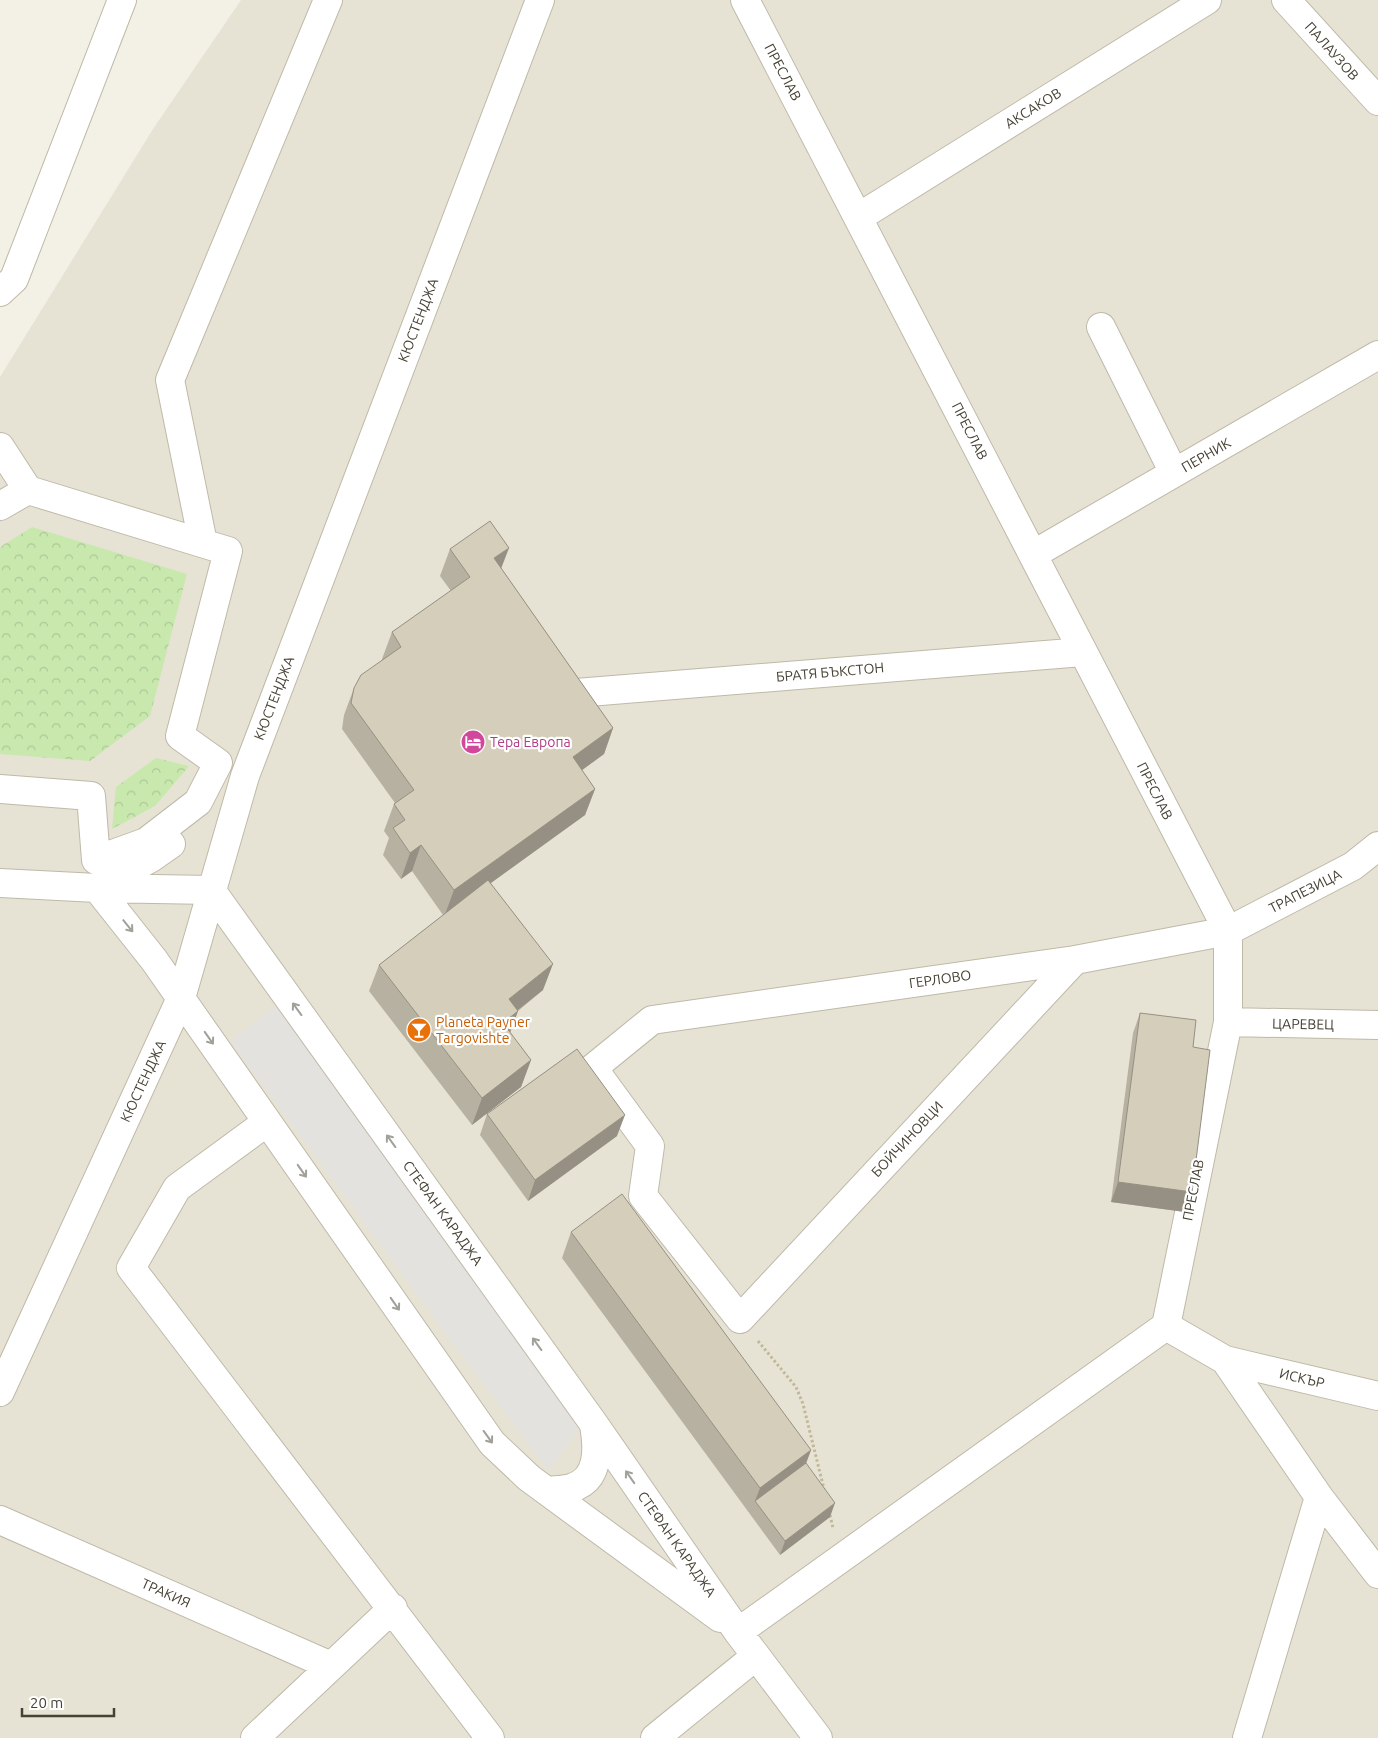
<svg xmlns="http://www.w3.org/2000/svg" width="1378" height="1738" viewBox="0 0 1378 1738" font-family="Ubuntu,sans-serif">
	<defs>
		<pattern id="park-crowns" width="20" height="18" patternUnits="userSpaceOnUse" patternTransform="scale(1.25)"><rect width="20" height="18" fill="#c8e8ae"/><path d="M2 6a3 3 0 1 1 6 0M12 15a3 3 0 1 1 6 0" fill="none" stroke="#adc896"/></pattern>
	</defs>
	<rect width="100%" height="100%" fill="#f3f1e6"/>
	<!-- residential -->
	<path fill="#e7e3d4" d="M241,0H1378V1738H0V377L153,129Z"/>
	<!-- park -->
	<path fill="url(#park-crowns)" d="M32,527L187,574L150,716L90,761L0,754V547Z
		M156,758L189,766L155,806L112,829L116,787Z"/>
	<!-- parking -->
	<path fill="#e4e2de" d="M277,1006L582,1425L548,1471L230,1041Z"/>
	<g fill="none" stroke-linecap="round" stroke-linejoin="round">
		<defs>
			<path id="minor" d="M745,0L1228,931V1022L1166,1326L1225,1360L1319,1497L1378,1574
				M1286,0L1378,101
				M859,217L1207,0
				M0,292L14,279L122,0
				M1101,327L1174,473
				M0,447L28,490
				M0,506L28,490L228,551L180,736L218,763L198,802L146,842L96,860L91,796L0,789
				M203,543L170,380L328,0
				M1034,554L1378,355
				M576,693L1083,652
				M0,883L97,888L211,890
				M99,887L151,858L171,844
				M97,888L154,960L492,1443L529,1478L720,1618
				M211,890L594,1424L738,1632L818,1738
				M1075,960L740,1319L643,1196L650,1146L593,1068L652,1020L1075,960L1228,931L1353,866L1378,846
				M1228,1022L1378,1025
				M267,1122L177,1188L131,1268L490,1738
				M1225,1360L1378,1396
				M0,1392L181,998L245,776L540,0
				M547,1491C555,1490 563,1490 571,1488C600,1480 598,1448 594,1425
				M0,1520L331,1666
				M738,1632L1166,1326
				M255,1738L393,1608
				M655,1738L756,1656
				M1247,1738L1319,1497"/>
		</defs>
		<!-- minor casing -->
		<use href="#minor" stroke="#bfb9a8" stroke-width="30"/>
		<!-- path -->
		<path stroke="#c1b799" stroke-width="3" stroke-dasharray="2.5 2.5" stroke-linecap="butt" d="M758,1341L796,1387L803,1404L824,1489
			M830,1515L833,1528"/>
		<!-- minor -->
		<use href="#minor" stroke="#fff" stroke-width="28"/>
	</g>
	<!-- wall -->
	<path fill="#b7b1a1" d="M450,549L501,568L613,728L604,754L582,770L595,789L585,815L490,883L543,990L518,1011L510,1033L531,1060L521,1087L472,1125L369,991L379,965L443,915L412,871L401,879L383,855L389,838L384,831L394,804L395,803L342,729L344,715L354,688L382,660V659L392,632L451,591L440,576Z
		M1140,1013L1185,1212L1111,1202L1133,1033Z
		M487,1114L617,1136L528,1201L480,1135Z
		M571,1232L811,1450L806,1463L830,1517L780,1555L562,1258Z"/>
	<!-- shaded-wall -->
	<path fill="#959083" d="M509,548L499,574L494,558Z
		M613,728L604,754L563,784L573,757Z
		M595,789L585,815L444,917L454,890Z
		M421,845L412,871L401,879L410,853Z
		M553,964L543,990L499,1025L509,999Z
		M518,1011L508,1038L503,1023Z
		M531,1060L521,1087L472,1125L482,1098Z
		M625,1115L617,1136L528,1201L535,1180Z
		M1118,1182L1192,1192L1185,1212L1111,1202Z
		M811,1450L801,1477L755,1501L760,1488Z
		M835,1503L830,1517L780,1555L785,1541Z"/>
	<!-- building -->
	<path fill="#d5cebb" stroke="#959083" d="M490,521L509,548L494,558L613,728L573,757L595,789L454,890L421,845L410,853L393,828L405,820L394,804L414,790L351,703L354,688L361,675L401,647L392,632L470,577L450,549Z
		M488,880L553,964L509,999L518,1011L503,1023L531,1060L482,1098L379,965Z
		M1140,1013L1196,1020L1193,1047L1210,1050L1192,1192L1118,1182Z
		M577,1049L625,1115L535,1180L487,1114Z
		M622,1194L811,1450L760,1488L571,1232Z
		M806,1463L835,1503L785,1541L755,1501Z"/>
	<!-- one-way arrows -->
	<defs><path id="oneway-shaft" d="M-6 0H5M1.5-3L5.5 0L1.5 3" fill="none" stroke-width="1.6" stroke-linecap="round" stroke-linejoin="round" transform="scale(1.25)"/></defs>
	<g stroke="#a2a09a">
		<use href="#oneway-shaft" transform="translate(128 926) rotate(51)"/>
		<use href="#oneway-shaft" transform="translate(297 1009) rotate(-126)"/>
		<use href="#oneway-shaft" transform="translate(209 1038) rotate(55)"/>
		<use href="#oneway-shaft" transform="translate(391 1141) rotate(-126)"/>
		<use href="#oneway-shaft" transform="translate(302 1171) rotate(55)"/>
		<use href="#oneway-shaft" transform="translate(395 1304) rotate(55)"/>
		<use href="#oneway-shaft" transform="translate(537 1344) rotate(-126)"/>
		<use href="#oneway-shaft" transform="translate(488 1437) rotate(54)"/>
		<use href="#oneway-shaft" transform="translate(630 1477) rotate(-125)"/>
	</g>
	<!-- icons -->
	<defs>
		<symbol id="hotel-disc" viewBox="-11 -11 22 22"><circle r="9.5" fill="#d1479c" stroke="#fff"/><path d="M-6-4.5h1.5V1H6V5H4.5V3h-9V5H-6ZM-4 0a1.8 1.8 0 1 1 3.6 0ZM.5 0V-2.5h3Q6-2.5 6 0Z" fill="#fff"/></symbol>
		<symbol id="bar-disc" viewBox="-11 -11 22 22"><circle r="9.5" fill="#e8710a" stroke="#fff"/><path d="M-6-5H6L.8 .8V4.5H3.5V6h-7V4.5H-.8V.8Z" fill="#fff"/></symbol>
	</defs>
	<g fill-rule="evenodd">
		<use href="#hotel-disc" x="459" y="728" width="28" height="28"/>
		<use href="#bar-disc" x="405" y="1016" width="28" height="28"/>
	</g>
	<g text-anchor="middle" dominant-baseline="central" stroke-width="4.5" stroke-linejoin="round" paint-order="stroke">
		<!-- street labels -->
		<g font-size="14" fill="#464135" stroke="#fff">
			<text transform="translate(1332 51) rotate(48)">ПАЛАУЗОВ</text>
			<text transform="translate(783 72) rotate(62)">ПРЕСЛАВ</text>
			<text transform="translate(1033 108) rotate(-32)">АКСАКОВ</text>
			<text transform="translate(418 320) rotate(-69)">КЮСТЕНДЖА</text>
			<text transform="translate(970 431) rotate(63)">ПРЕСЛАВ</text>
			<text transform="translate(1206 455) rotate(-30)">ПЕРНИК</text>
			<text transform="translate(830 672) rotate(-5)">БРАТЯ БЪКСТОН</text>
			<text transform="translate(274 698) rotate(-69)">КЮСТЕНДЖА</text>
			<text transform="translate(1155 791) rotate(63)">ПРЕСЛАВ</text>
			<text transform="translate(1305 891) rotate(-27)">ТРАПЕЗИЦА</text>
			<text transform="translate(940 979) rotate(-8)">ГЕРЛОВО</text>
			<text transform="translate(1303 1024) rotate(1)">ЦАРЕВЕЦ</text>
			<text transform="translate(143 1081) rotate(-65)">КЮСТЕНДЖА</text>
			<text transform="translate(907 1139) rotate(-47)">БОЙЧИНОВЦИ</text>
			<text transform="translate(1193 1190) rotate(-79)">ПРЕСЛАВ</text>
			<text transform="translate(443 1213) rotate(54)">СТЕФАН КАРАДЖА</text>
			<text transform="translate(1302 1378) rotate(13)">ИСКЪР</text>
			<text transform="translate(677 1544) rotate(55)">СТЕФАН КАРАДЖА</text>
			<text transform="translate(166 1593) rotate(24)">ТРАКИЯ</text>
		</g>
		<!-- hotel labels -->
		<g font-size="14" fill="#b23c85" stroke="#fff" text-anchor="start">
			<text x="490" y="742">Тера Европа</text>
		</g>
		<!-- food labels -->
		<g font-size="14" fill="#c56008" stroke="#fff" text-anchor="start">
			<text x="436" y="1022">Planeta Payner<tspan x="436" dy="16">Targovishte</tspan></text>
		</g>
	</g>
	<!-- scale -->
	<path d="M22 1708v8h92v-8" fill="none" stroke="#464135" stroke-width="2.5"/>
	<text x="30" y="1708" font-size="15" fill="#464135" stroke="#ffffff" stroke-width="4" paint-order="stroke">20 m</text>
</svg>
